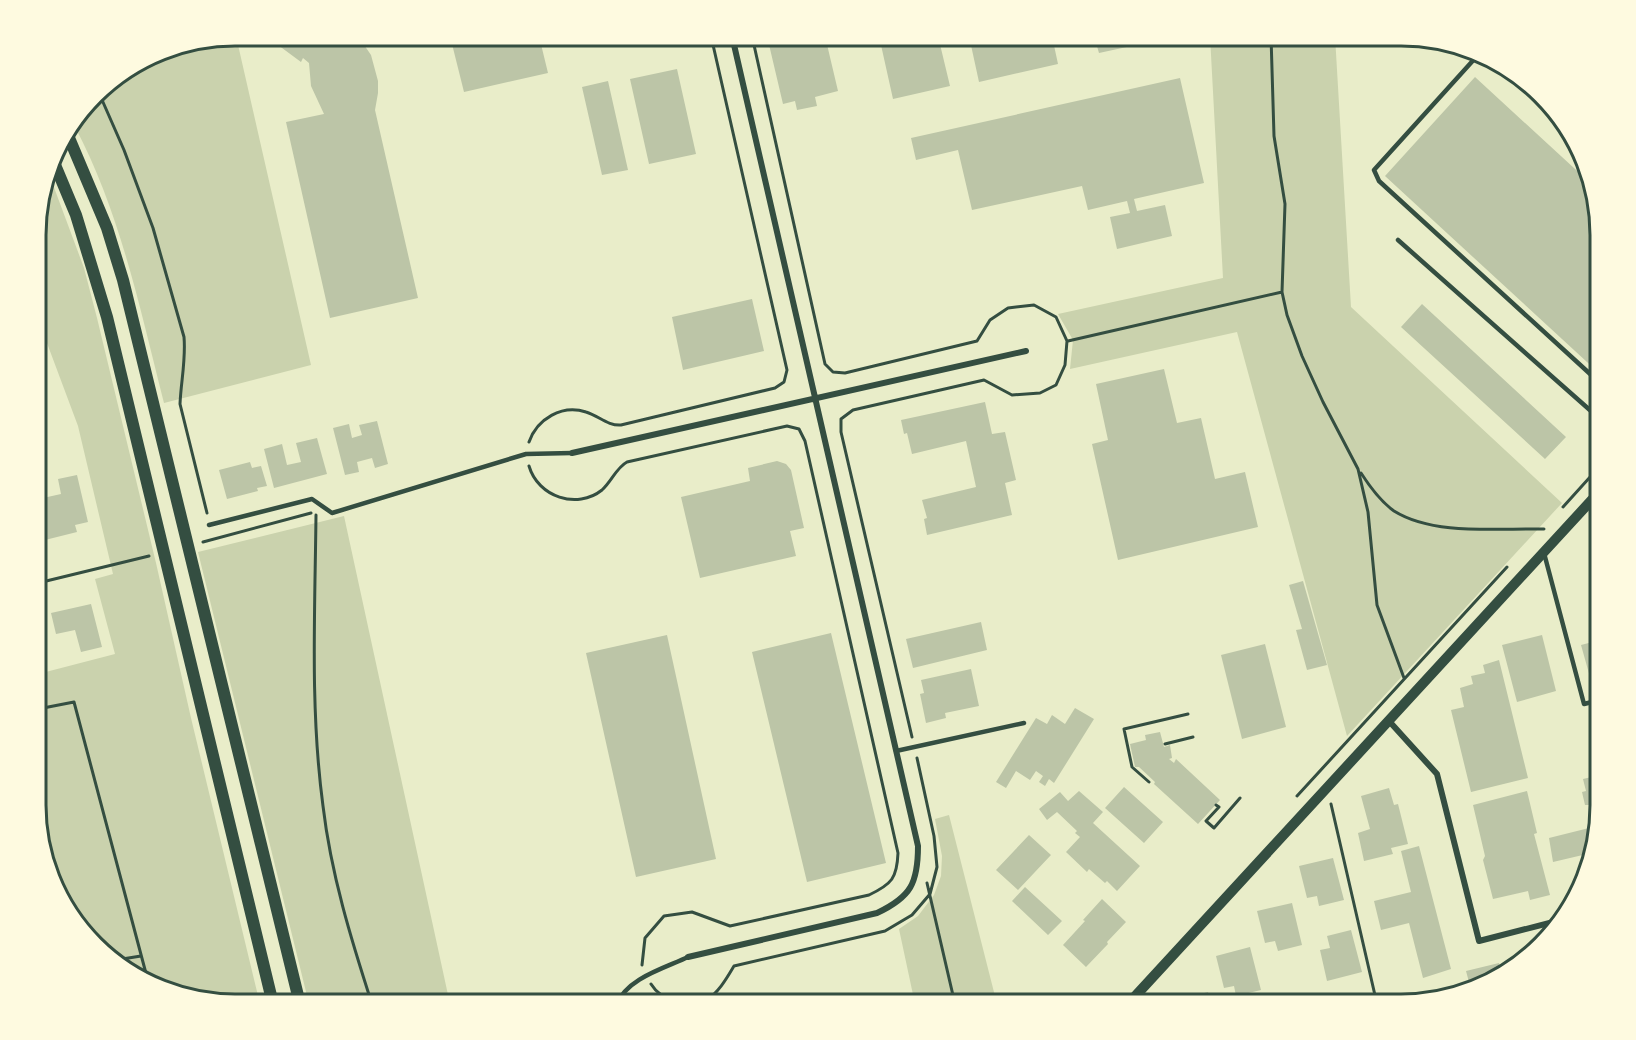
<svg xmlns="http://www.w3.org/2000/svg" width="1636" height="1040" viewBox="0 0 1636 1040" font-family="Ubuntu,sans-serif">
	<rect width="100%" height="100%" fill="#e9edc9"/>
	<!-- green -->
	<path fill="#cad2ad" d="M236,36L311,365L164,403C140,309 120,211 74,125L104,86L160,51Z
		M1210,36H1335L1351,307L1562,503L1347,736L1237,332L1070,369L1073,340L1058,314L1223,278Z
		M49,174L84,268L97,318L156,563L191,718L260,1004H236L184,997L125,970L63,904L38,830V674L115,654L95,579L113,574L78,426L38,319V210Z
		M344,516L450,1004H309L198,552Z
		M949,815L997,1004H915L899,929L918,916L934,895L941,876L942,856L935,819Z"/>
	<!-- building -->
	<path fill="#bcc5a7" d="M285,36H358L371,55L378,81V93L375,110L418,298L330,318L286,122L324,114L311,86L309,63L303,58L301,62L278,45Z
		M450,36H539L548,73L464,92Z
		M620,36H637V38L621,42Z
		M767,36H825L838,91L815,97L817,106L797,110L795,101L783,104Z
		M879,36H938L950,86L893,99Z
		M969,36H1052L1058,64L979,82Z
		M1094,36H1173V37L1099,53Z
		M677,69L696,154L649,164L630,79Z
		M1475,77L1587,180L1600,222V374L1385,176Z
		M1180,78L1204,183L1134,199L1137,211L1165,205L1172,236L1117,249L1110,217L1130,213L1127,201L1088,210L1082,186L972,210L958,150L916,160L911,138Z
		M608,81L628,170L602,175L582,87Z
		M752,299L764,351L683,370L672,317Z
		M1422,304L1566,437L1545,459L1401,327Z
		M1164,369L1177,423L1201,418L1215,479L1245,472L1258,527L1118,560L1092,444L1108,440L1096,384Z
		M38,386L46,412L38,415Z
		M985,402L992,434L1005,432L1016,480L1005,483L1012,515L927,535L924,519L927,518L922,500L976,487L966,441L912,454L907,433L904,434L901,420Z
		M377,421L388,464L375,468L372,458L357,462L359,472L345,475L333,428L349,424L352,438L362,435L359,425Z
		M317,438L327,474L274,488L264,449L282,444L287,465L301,462L296,443Z
		M777,461L786,464L791,470L804,528L790,531L796,556L700,578L681,497L750,481L748,468Z
		M250,462L252,468L261,466L267,486L257,488L258,491L227,499L219,470Z
		M77,475L88,522L75,525L77,532L41,541L38,527V508L45,506L43,498L61,494L58,479Z
		M1303,581L1327,665L1307,670L1296,630L1302,629L1289,585Z
		M91,604L102,647L81,652L75,630L56,634L51,613Z
		M981,622L987,650L913,668L906,639Z
		M831,633L886,863L807,882L752,652Z
		M667,635L716,859L636,877L586,653Z
		M1542,635L1556,691L1517,702L1502,645Z
		M1600,640V674L1590,677L1581,645Z
		M1265,644L1286,727L1242,739L1221,655Z
		M1499,660L1528,778L1471,792L1451,710L1464,707L1460,688L1473,684L1471,676L1485,673L1483,665Z
		M971,669L979,706L945,713L946,718L926,723L920,694L924,693L921,680Z
		M1075,708L1094,719L1054,783L1049,779L1045,786L1039,782L1043,776L1036,771L1030,780L1016,771L1006,788L996,782L1036,718L1047,724L1052,715L1065,724Z
		M1600,730V750L1599,751L1594,732Z
		M1160,732L1164,747L1170,745L1172,758L1169,759L1174,763L1176,759L1220,800L1198,824L1154,784L1155,782L1139,767H1135L1130,744L1146,740L1145,735Z
		M1600,775V812L1592,814L1589,805H1585L1582,792L1586,791L1583,779Z
		M1124,787L1163,822L1144,843L1105,808Z
		M1389,788L1394,805L1398,804L1408,844L1391,848L1393,854L1364,861L1358,833L1370,829L1361,796Z
		M1079,791L1103,812L1093,823L1140,866L1117,891L1107,881L1105,883L1089,869L1087,872L1066,852L1080,837L1075,833L1077,831L1057,812L1047,820L1039,809L1060,792L1068,801Z
		M1527,791L1537,833L1534,834L1550,895L1530,900L1528,891L1493,899L1483,860L1485,856L1473,805Z
		M1597,826L1587,854L1553,862L1549,838Z
		M1029,835L1051,855L1018,890L996,870Z
		M1419,846L1451,969L1423,978L1409,923L1381,930L1374,901L1411,892L1401,851Z
		M1333,858L1344,900L1319,906L1317,896L1307,898L1299,866Z
		M1025,887L1062,921L1048,935L1012,901Z
		M1102,899L1126,922L1107,942L1108,944L1086,967L1063,945L1085,921L1083,920Z
		M1292,903L1302,945L1278,951L1275,941L1265,943L1257,911Z
		M1351,930L1362,972L1327,981L1320,950L1330,948L1327,936Z
		M1250,947L1261,990L1236,996L1234,986L1224,988L1216,956Z
		M1499,963L1502,976L1500,977L1470,986L1466,971Z
		M1208,992L1211,1004H1174V1001Z"/>
	<g fill="none" stroke-linecap="round" stroke-linejoin="round">
		<!-- path -->
		<path stroke="#344e41" stroke-width="3" d="M752,36L825,364L833,372L845,373L977,341L990,320L1008,308L1034,305L1056,317L1067,341L1065,365L1056,385L1040,393L1012,395L984,380L853,410L841,419V432L912,737
			M1271,36L1274,136L1285,204L1282,292L1287,315L1302,356L1323,402L1358,469L1368,512L1377,605L1404,678
			M99,93L124,150L153,228L184,337C186,360 181,381 180,404L207,513
			M1068,341L1282,292
			M529,442C537,419 562,404 586,412C599,416 608,426 621,425L775,388L784,382L787,370L711,36
			M529,466C538,497 577,510 602,490C612,481 616,468 627,462L787,426L799,429L805,441L898,853C897,878 892,884 869,895L730,926L692,912L664,916L645,938L642,965
			M1361,473C1370,487 1380,501 1394,511C1434,536 1498,528 1544,529
			M1563,507L1600,466
			M316,515C315,612 310,709 323,806C331,874 351,939 372,1004
			M203,542L311,513
			M38,583L149,556
			M38,709L74,702L148,981
			M1165,744L1193,737
			M1149,782L1132,767L1124,729L1188,714
			M1297,796L1507,567
			M1331,804L1377,1004
			M1216,805L1219,807L1206,821L1214,828L1240,798
			M927,883L955,1004
			M116,960L141,956
			M651,984C662,1002 686,1006 707,999C718,994 728,976 734,966L885,931L912,915L930,894L937,867L934,836L917,758
			M1107,1004L1114,996"/>
		<!-- service -->
		<path stroke="#344e41" stroke-width="4.5" d="M1478,55L1374,170L1379,181L1600,383
			M1398,240L1600,419
			M209,525L312,499L332,513L526,454L572,453
			M1544,553L1584,704L1600,700
			M896,751L1024,723
			M617,1004C627,978 665,968 688,957"/>
		<!-- minor -->
		<path stroke="#344e41" stroke-width="6" d="M572,453L1026,351
			M1389,721L1437,774L1479,941L1561,920
			M688,957L877,913C911,897 918,883 918,846L732,36"/>
		<!-- tertiary -->
		<path stroke="#344e41" stroke-width="10" d="M1128,1004L1600,491"/>
		<!-- secondary -->
		<path stroke="#344e41" stroke-width="12" d="M67,133L107,228L123,280L300,1004
			M53,160L76,215L107,317L273,1004"/>
	</g>
	<!-- crop -->
	<path d="M0 0H1636V1040H0ZM235 46H1401A189 189 0 0 1 1590 235V805A189 189 0 0 1 1401 994H235A189 189 0 0 1 46 805V235A189 189 0 0 1 235 46Z" fill="#fefae0" fill-rule="evenodd"/>
	<path fill="none" stroke="#344e41" stroke-width="3" d="M235 46H1401A189 189 0 0 1 1590 235V805A189 189 0 0 1 1401 994H235A189 189 0 0 1 46 805V235A189 189 0 0 1 235 46Z"/>
</svg>
